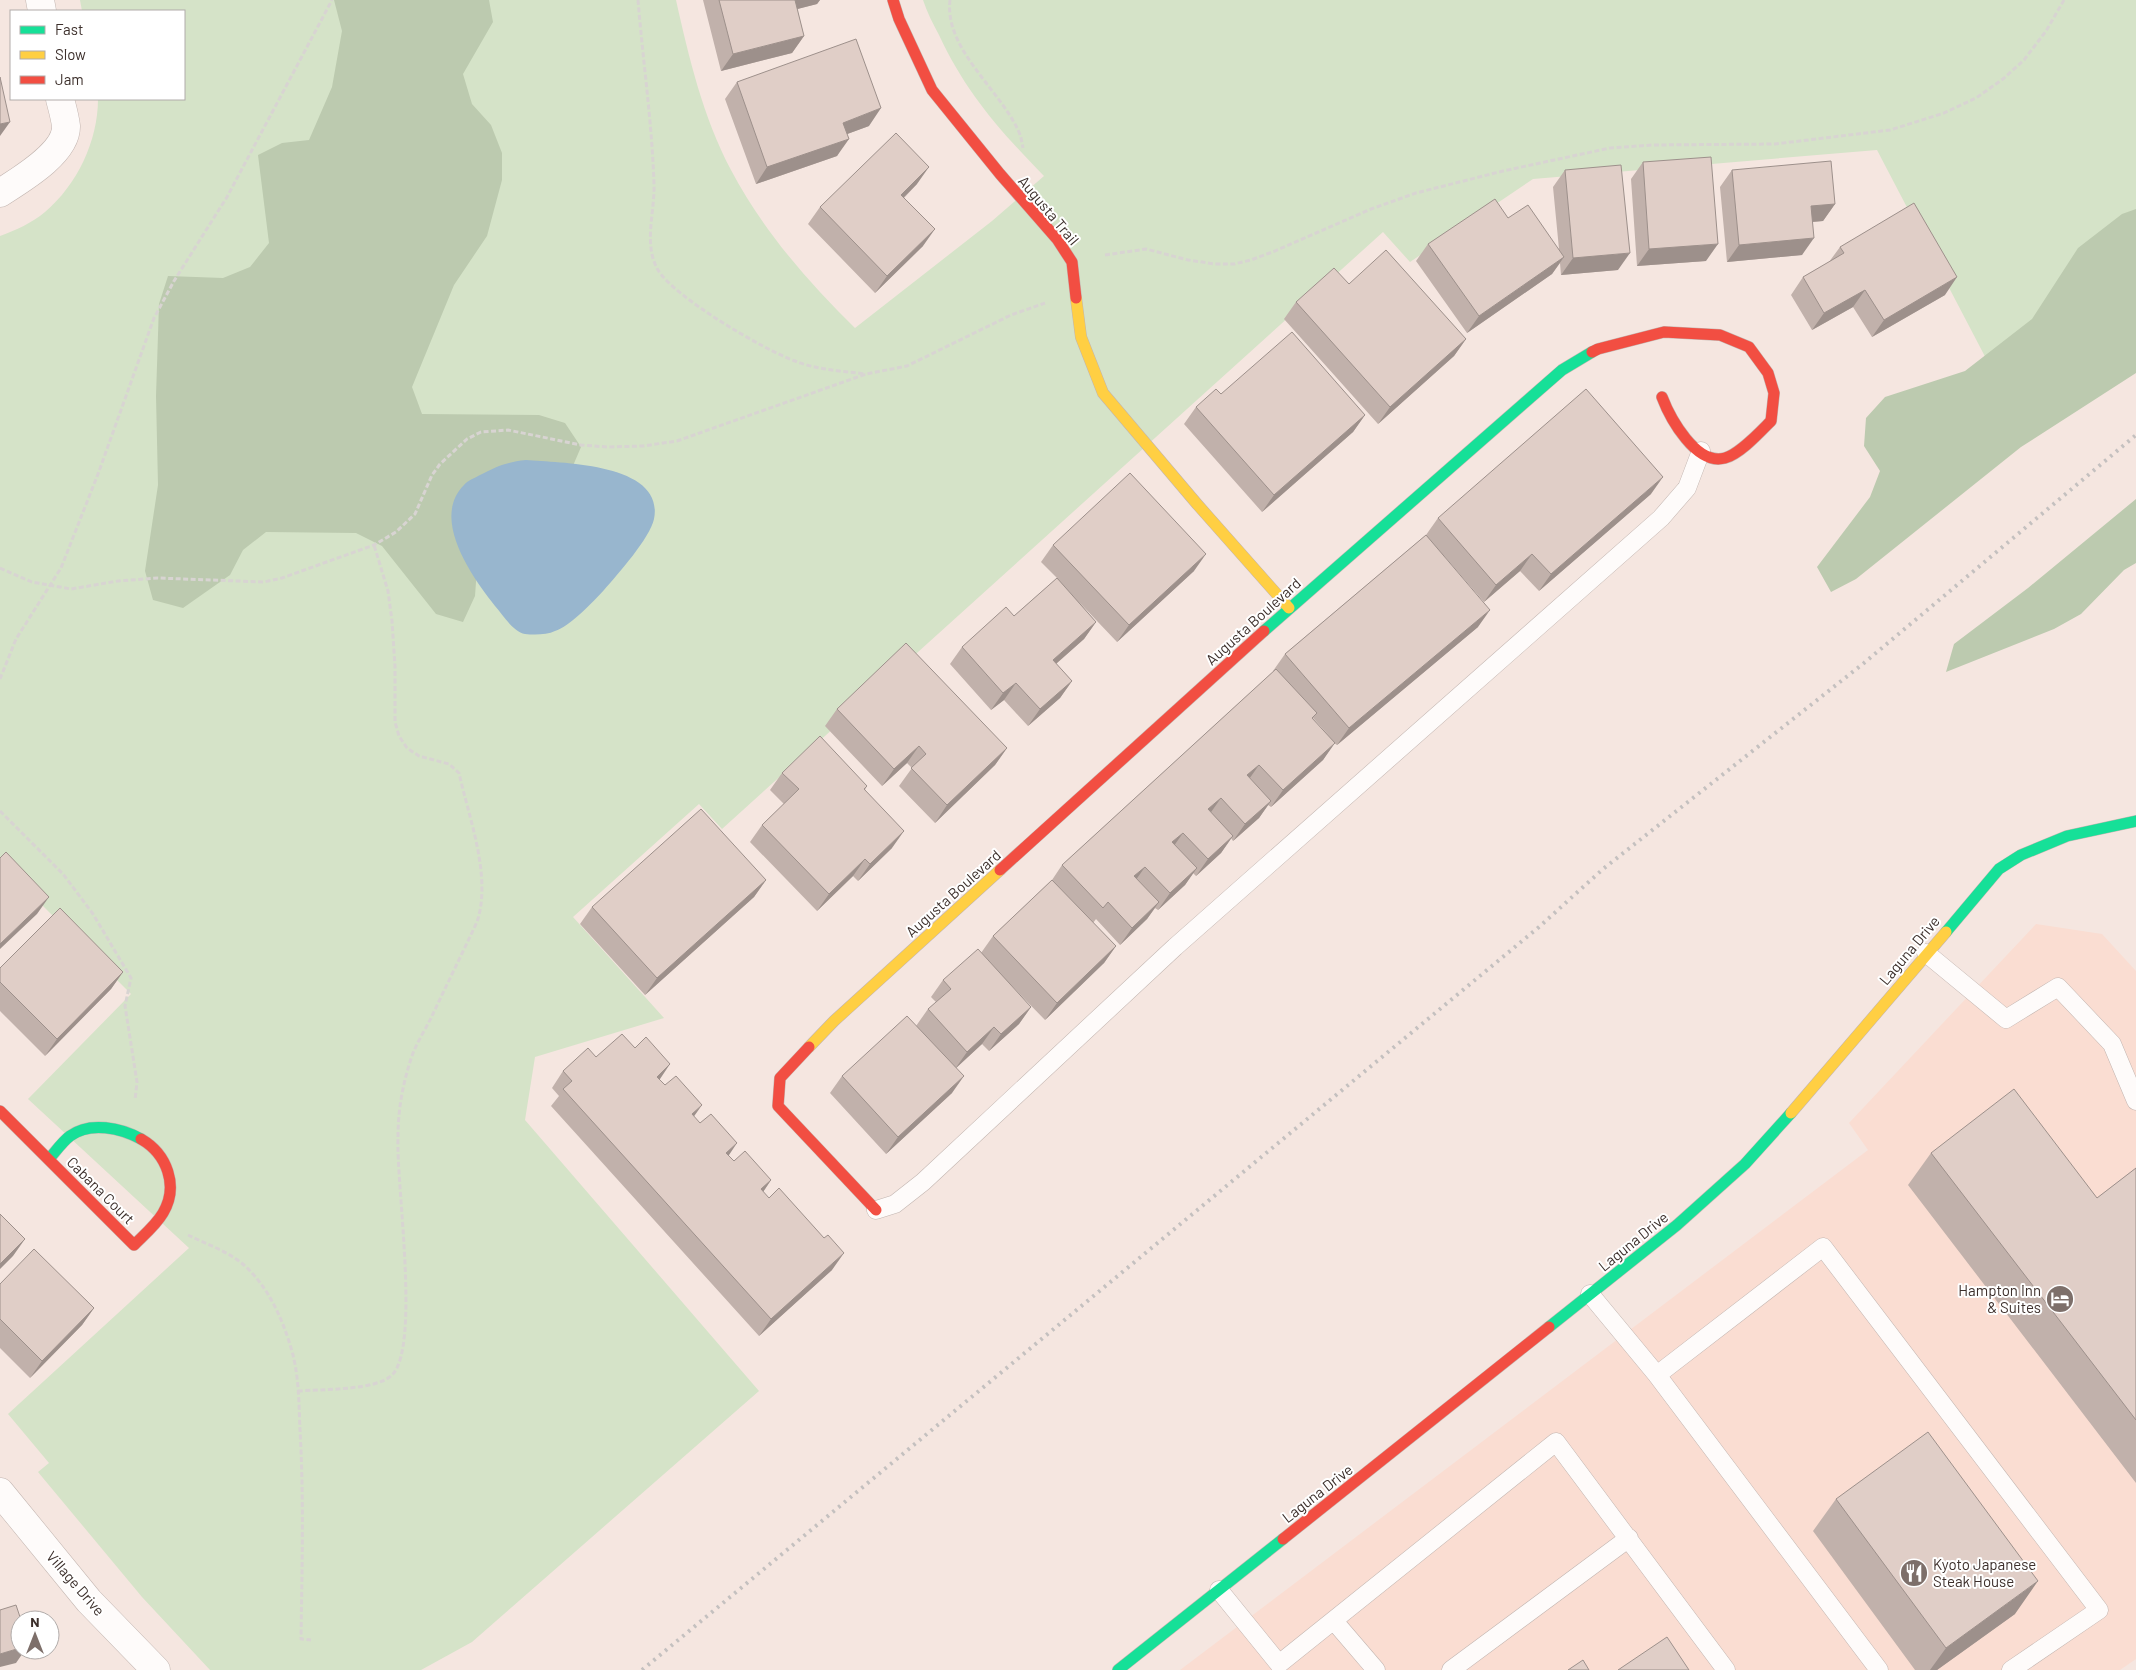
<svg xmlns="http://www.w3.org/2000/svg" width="2136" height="1670" viewBox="0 0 2136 1670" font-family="Barlow,sans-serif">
	<rect width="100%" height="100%" fill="#f5e6e0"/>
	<!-- built -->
	<path fill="#faddd2" d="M2036,924L2102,934L2136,971V1659L2120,1670H1180L1868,1150L1849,1123Z"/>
	<!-- green -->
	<path fill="#d5e3c8" d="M80,0H676C689,58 703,117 731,170C762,229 807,281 855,328L992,221L1044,176C1000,131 966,93 939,35C933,24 927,12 923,0H2136V292L1991,368L1877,150L1533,179L1410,262L1383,232L722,829L699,804L573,917L664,1018L535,1057L525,1120L759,1391L472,1642L421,1670H210L142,1597L38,1472L49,1463L8,1414L189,1248L28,1099L131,994L0,863V236C16,230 32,223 45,212C77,185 98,141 98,99H184V11H82Z"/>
	<!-- forest -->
	<path fill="#bccaaf" d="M334,0H489L493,22L463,74L472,104L491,125L502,153V180L487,236L454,285L412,387L422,414L539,415L565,423L581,447L569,475L479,540L475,596L463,622L436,614L382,546L356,533L266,532L243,550L230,575L183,608L153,600L145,571L158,485L156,396L159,304L168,276L223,278L250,267L269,243L258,155L282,143L309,140L332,87L342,31Z
		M2136,209V373L2021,447L1856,579L1831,592L1817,567L1870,497L1880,471L1864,446L1866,418L1885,397L1965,371L2032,319L2078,248L2122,214Z
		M2136,499V563L2124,570L2081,614L2054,629L1946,672L1954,644L2028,588Z"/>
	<!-- water -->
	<path fill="#98b6ce" d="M526,460C562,463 665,463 654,519C650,538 618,574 604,590C594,601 569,627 555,631C547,635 534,635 525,634C513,632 503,615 495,606C473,578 430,519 464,485C468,480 475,478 480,475C497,466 507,462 526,460Z"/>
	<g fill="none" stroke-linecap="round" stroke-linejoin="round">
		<defs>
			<path id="lane" d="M1926,953L2006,1019L2058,987L2112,1044L2136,1101
				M876,1210L895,1204L923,1182L1175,947L1661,518L1687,488L1701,451
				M1590,1294L1657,1375L1823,1247L2099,1610L2011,1670
				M1657,1375L1879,1670
				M1219,1590L1279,1664L1556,1442L1726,1670
				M1334,1621L1376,1670
				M1451,1670L1629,1538"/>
			<path id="street" d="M40,0L42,11
				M0,193C20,180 67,153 66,126C65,117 62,107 60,99
				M0,1492L89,1601L156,1670"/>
			<path id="fast" d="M1264,631L1562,370L1592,352
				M1946,932L1999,869L2021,855L2067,836L2136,821
				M49,1159C56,1151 62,1142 70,1136C90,1121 121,1128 141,1139
				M1549,1327L1677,1225L1745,1164L1791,1113
				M1118,1670L1283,1539"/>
			<path id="slow" d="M1076,298L1081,337L1103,393L1197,504L1289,608
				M809,1047L834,1021L1000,870
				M1791,1113L1946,932"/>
			<path id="jam" d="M893,0L899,19L932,90L1000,174L1057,239L1072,262L1076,298
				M1592,352L1598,349L1664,332L1720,335L1749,347L1768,373L1774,393L1771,421C1760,432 1740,454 1725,458C1696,466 1670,418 1662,397
				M1000,870L1264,631
				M809,1047L780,1078L778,1106L876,1210
				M0,1111L134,1245C144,1235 156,1225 163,1213C179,1186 167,1154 141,1139
				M1283,1539L1549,1327"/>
		</defs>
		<!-- lane casing -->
		<use href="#lane" stroke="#c2b5b0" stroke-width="19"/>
		<!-- street casing -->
		<use href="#street" stroke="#c2b5b0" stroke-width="29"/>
		<!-- fast casing -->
		<use href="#fast" stroke="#c2b5b0" stroke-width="12"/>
		<!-- slow casing -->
		<use href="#slow" stroke="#c2b5b0" stroke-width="12"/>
		<!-- jam casing -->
		<use href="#jam" stroke="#c2b5b0" stroke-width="12"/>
		<!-- path -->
		<path stroke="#d8d4d2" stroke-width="3" stroke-dasharray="5 2.5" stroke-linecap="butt" d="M638,0C643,61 652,123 654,184C655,212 643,244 658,270C674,297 764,350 795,361C818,370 842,371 866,374
			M950,0C944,48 999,89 1018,130C1021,136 1022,142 1023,148
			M1105,255L1146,249L1188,260L1215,264H1234L1251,260L1275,251L1371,209L1416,193L1503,171L1610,148L1652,145L1775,144L1890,130L1944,113L1976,98L2003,79L2024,60L2046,31L2064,0
			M0,568L32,582L71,589L118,581L158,578L264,582L282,578L374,545L396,532L415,514L432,475L440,464L467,439L481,432L508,430L581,445L607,447L643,446L677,441L866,374L907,366L1011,315L1045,303
			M0,679L16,639L61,568L98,474L154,318L174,281L227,197L332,0
			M0,811L63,874L93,914L131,978L125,1006L137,1082L135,1100
			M188,1235C206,1244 230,1252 245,1266C270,1289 284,1322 293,1355C299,1379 299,1406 300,1430C304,1500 302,1569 301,1639L311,1640
			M298,1391C321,1389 378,1391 393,1374C420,1343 396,1183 398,1137C398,1112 402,1087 410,1062C414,1047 424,1032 431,1018C446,986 462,954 477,922C492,877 469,818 459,773L449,764L419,756L407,748L399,736L395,722V666L392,621L388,591L374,545"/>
		<!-- lane -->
		<use href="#lane" stroke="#fefbfa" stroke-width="18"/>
		<!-- street -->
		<use href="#street" stroke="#fefbfa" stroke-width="28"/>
		<!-- fast -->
		<use href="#fast" stroke="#16e098" stroke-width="11"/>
		<!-- slow -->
		<use href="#slow" stroke="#ffcf43" stroke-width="11"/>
		<!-- jam -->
		<use href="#jam" stroke="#f24e42" stroke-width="11"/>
		<!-- rail -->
		<path stroke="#c4c0bf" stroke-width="4" stroke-dasharray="2.5 5" stroke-linecap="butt" d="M642,1670L1539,927L1603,869L1864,663L2136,435"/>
	</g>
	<!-- wall -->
	<path fill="#c1b1ab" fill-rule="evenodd" d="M703,0H820L817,4L797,9L804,36L792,53L721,71Z
		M737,82L869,126L847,134L837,156L756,184L725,99Z
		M1643,162L1706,261L1637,266L1631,179Z
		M1565,170L1618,270L1561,275L1560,263L1552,274L1467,333L1416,261L1428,244L1508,218L1559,249L1553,187Z
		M1732,170L1835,204L1823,221L1812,222L1802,255L1727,262L1720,187Z
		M917,184L904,198L923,246L875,293L808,224L820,207Z
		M1840,247L1945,295L1872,337L1853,307L1812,330L1791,295L1803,277L1829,262Z
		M1349,284L1466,339L1454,356L1378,424L1284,319L1296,302Z
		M1221,394L1365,415L1353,432L1262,512L1184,424L1196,407Z
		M1651,494L1539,591L1520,571L1484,602L1444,556L1478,627L1337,745L1334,743L1323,760L1271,807L1268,805L1259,818L1233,841L1231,838L1221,853L1196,876L1193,873L1185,885L1158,910L1155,908L1147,919L1120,945L1096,919L1093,923L1116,946L1104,963L1045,1020L1005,979L1031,1007L1019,1024L989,1051L982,1044L956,1068L952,1093L886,1154L830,1093L842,1076L916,1026L928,1009L936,1002L931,997L943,980L981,953L993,936L1052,880L1062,865L1274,671H1273L1285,654L1426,535L1438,518ZM1313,718L1331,738L1313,719Z
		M1053,545L1194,571L1117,642L1078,601L1096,622L1084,639L1056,664L1072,681L1060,698L1028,726L1004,700L991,710L950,664L962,647L1014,616L1057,578L1041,562Z
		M837,709L1007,748L995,765L935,823L899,786L912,768L907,763L882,786L825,726Z
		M782,773L867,786L865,790L892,848L858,881L853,876L817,911L750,842L762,825L784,804L770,790Z
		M766,880L754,897L645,995L580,924L592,907Z
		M0,968L123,972L111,989L45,1056L0,1011Z
		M596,1057L659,1080L734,1161L771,1180L763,1192L832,1270L759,1336L551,1106L559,1096L552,1088L563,1071Z
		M1931,1153L2097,1198L2136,1168V1483L1908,1185Z
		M0,1284L94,1308L82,1325L30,1378L0,1348Z
		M1836,1499L2015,1614L1937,1670H1915L1813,1531Z"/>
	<!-- shaded-wall -->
	<path fill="#9d908b" d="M791,0H820L817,4L782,13Z
		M804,36L792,53L721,71L733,54Z
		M881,108L869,126L831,140L843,123Z
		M10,122L0,136V124Z
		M849,139L837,156L756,184L767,167Z
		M929,167L917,184L889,212L901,195Z
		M1835,204L1823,221L1799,223L1811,206Z
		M935,229L923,246L875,293L887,276Z
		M1814,238L1802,255L1727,262L1739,245Z
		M1718,244L1706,261L1637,266L1649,249Z
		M1630,253L1618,270L1561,275L1573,258Z
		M1564,257L1552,274L1467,333L1479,316Z
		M1957,277L1945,295L1872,337L1884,320Z
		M1865,290L1853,307L1812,330L1824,313Z
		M1466,339L1454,356L1378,424L1390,407Z
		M1365,415L1353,432L1262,512L1274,495Z
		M1663,477L1651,494L1539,591L1551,574Z
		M1206,554L1194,571L1117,642L1129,625Z
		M1532,554L1520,571L1484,602L1496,585Z
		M1490,610L1478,627L1337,745L1349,728Z
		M1096,622L1084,639L1041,677L1053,660Z
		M1072,681L1060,698L1028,726L1040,709Z
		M1016,683L1004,700L991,710L1003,693Z
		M1335,743L1323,760L1271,807L1283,790Z
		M919,746L907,763L882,786L894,769Z
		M1007,748L995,765L935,823L947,805Z
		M1259,765L1247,782V775Z
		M1221,798L1209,815L1208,809Z
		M1271,801L1259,818L1233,841L1245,824Z
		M904,831L892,848L858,881L870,864Z
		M1183,833L1171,850L1172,842Z
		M1233,836L1221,853L1196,876L1208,859Z
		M865,859L853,876L817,911L829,894Z
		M1145,867L1133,884L1134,876Z
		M1197,868L1185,885L1158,910L1170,893Z
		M766,880L754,897L645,995L657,978Z
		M49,897L37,914L0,949V944Z
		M1159,902L1147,919L1120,945L1132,928Z
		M1116,946L1104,963L1045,1020L1057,1003Z
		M123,972L111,989L45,1056L57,1039Z
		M1031,1007L1019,1024L989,1051L1001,1034Z
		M994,1027L982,1044L955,1069L967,1052Z
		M670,1064L658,1082L657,1077Z
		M964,1076L952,1093L886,1154L898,1137Z
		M702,1105L690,1122L692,1114Z
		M737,1143L725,1161L726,1153Z
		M771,1180L759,1198L761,1189Z
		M25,1239L13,1256L0,1269V1264Z
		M844,1253L832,1270L759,1336L771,1319Z
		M94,1308L82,1325L30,1378L42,1361Z
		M2038,1581L2015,1614L1937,1670H1930L1946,1648Z
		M20,1648V1650H25L16,1663L0,1667V1654Z"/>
	<!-- building -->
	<path fill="#e0cec7" stroke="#9d908b" d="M719,0H795L804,36L733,54Z
		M856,39L881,108L843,123L849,139L767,167L737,82Z
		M0,77L10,122L0,124Z
		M896,133L929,167L901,195L935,229L887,276L820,207Z
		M1711,157L1718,244L1649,249L1643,162Z
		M1831,161L1835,204L1811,206L1814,238L1739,245L1732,170Z
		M1621,165L1630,253L1573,258L1565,170Z
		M1495,199L1508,218L1528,205L1564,257L1479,316L1428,244Z
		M1914,203L1957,277L1884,320L1865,290L1824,313L1803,277L1844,253L1840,247Z
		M1386,250L1466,339L1390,407L1296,302L1334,268L1349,284Z
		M1292,332L1365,415L1274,495L1196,407L1216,389L1221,394Z
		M1586,389L1663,477L1551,574L1532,554L1496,585L1438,518Z
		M1130,473L1206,554L1129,625L1053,545Z
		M1426,535L1490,610L1349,728L1285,654Z
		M1057,578L1096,622L1053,660L1072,681L1040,709L1016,683L1003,693L962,647L1006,607L1014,616Z
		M906,643L1007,748L947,805L911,768L926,754L919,746L894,769L837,709Z
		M1276,669L1317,713L1312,718L1335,743L1283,790L1259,765L1247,775L1271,801L1245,824L1221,798L1208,809L1233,836L1208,859L1183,833L1172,842L1197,868L1170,893L1145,867L1134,876L1159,902L1132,928L1108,902L1103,908L1062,865Z
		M820,736L867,786L864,789L904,831L870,864L865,859L829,894L762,825L799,789L782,773Z
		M701,809L766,880L657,978L592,907Z
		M6,852L49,897L0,944V858Z
		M1052,880L1116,946L1057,1003L993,936Z
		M60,908L123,972L57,1039L0,982V968Z
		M978,949L1031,1007L1001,1034L994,1027L967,1052L928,1009L951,989L943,980Z
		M907,1016L964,1076L898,1137L842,1076Z
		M622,1034L635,1048L646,1037L670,1064L657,1077L665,1085L676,1076L702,1105L692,1114L700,1123L711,1114L737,1143L726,1153L734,1161L745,1151L771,1180L761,1189L769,1198L779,1188L824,1238L828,1235L844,1253L771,1319L563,1089L572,1081L563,1071L588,1048L596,1057Z
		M2014,1089L2097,1198L2136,1168V1420L1931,1153Z
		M0,1214L25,1239L0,1264Z
		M34,1249L94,1308L42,1361L0,1319V1284Z
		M1928,1432L2038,1581L1946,1648L1836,1499Z
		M16,1605L21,1620L20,1648L0,1654V1610Z
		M1667,1637L1689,1670H1618Z
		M1583,1660L1589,1670H1568Z"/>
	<!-- icons -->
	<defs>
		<symbol id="hotel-disc" viewBox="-11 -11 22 22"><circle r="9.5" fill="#7d6f6a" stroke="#fff"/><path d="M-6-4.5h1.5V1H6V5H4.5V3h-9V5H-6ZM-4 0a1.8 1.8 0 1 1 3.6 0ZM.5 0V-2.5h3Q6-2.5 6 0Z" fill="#fff"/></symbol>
		<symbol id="restaurant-disc" viewBox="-11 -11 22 22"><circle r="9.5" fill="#7d6f6a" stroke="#fff"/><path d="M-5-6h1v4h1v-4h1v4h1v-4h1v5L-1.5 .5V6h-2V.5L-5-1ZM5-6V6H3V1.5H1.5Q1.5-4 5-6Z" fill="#fff"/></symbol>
	</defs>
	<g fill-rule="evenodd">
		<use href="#hotel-disc" x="2044" y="1283" width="32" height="32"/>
		<use href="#restaurant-disc" x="1898" y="1557" width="32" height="32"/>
	</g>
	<g text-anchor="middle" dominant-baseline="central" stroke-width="4" stroke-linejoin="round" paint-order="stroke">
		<!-- street labels -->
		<g font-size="15" fill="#3c2f2b" stroke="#fff">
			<text transform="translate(1049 210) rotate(50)">Augusta Trail</text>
			<text transform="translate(1253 621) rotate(-42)">Augusta Boulevard</text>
			<text transform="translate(953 893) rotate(-42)">Augusta Boulevard</text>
			<text transform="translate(1909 950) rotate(-50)">Laguna Drive</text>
			<text transform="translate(101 1190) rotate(45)">Cabana Court</text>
			<text transform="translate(1633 1241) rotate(-39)">Laguna Drive</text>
			<text transform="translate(1317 1493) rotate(-38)">Laguna Drive</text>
			<text transform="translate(76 1583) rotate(49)">Village Drive</text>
		</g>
		<!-- poi labels -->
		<g font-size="15" fill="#3c2f2b" stroke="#fff" text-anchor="end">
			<text x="2041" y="1290">Hampton Inn<tspan x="2041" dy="17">&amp; Suites</tspan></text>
			<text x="1933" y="1564" text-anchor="start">Kyoto Japanese<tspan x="1933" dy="17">Steak House</tspan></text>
		</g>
	</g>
	<!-- legend -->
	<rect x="10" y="10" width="175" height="90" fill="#ffffff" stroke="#b1acaa"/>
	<rect x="20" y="26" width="25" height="8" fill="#16e098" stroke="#b1acaa"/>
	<text x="55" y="35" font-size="15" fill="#3c2f2b">Fast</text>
	<rect x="20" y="51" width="25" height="8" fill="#ffcf43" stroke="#b1acaa"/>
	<text x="55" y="60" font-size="15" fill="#3c2f2b">Slow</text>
	<rect x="20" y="76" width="25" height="8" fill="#f24e42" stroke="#b1acaa"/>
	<text x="55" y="85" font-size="15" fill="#3c2f2b">Jam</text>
	<!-- north arrow -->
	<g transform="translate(35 1635)"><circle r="24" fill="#ffffff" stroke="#b1acaa"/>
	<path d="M0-4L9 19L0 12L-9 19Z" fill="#7d6f6a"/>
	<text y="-8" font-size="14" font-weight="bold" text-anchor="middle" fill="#3c2f2b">N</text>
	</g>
</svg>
